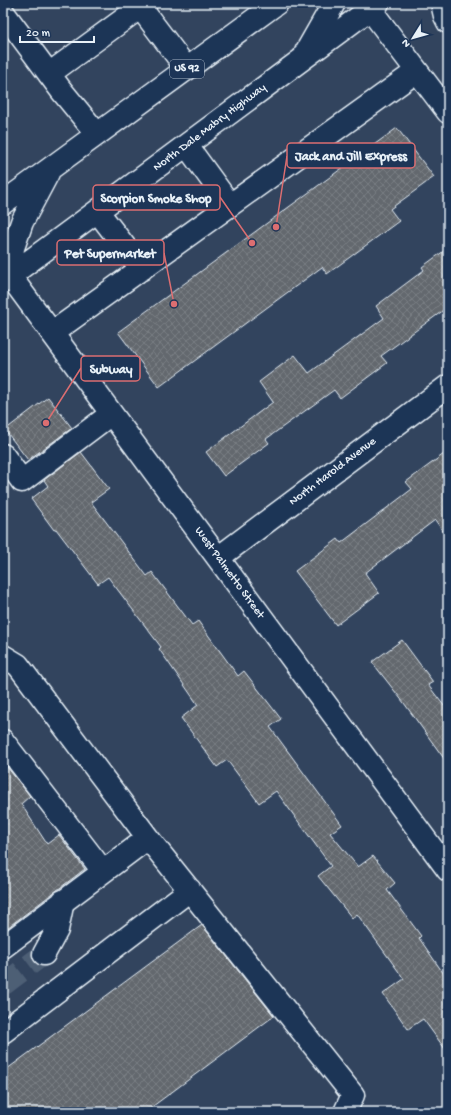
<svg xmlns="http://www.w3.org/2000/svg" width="451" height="1115" viewBox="0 0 451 1115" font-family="'Gochi Hand',sans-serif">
	<defs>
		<pattern id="building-cross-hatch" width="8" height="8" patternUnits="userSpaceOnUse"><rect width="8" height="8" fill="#63686e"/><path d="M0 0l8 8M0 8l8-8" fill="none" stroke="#797e83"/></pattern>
	</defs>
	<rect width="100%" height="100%" fill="#32445e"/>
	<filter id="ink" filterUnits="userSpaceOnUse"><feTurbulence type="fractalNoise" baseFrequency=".025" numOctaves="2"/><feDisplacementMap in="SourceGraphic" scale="8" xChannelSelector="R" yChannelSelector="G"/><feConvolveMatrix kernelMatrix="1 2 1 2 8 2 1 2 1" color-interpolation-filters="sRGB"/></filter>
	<g filter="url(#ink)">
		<!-- building -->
		<path fill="url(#building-cross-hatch)" stroke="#e8f1f8" d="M397,128L434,177L390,209L399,221L327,274L322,267L159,387L118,332Z
			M448,248V307L381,356L387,363L340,398L334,390L266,439L269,443L224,476L206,452L273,402L259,382L295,355L309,373L384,318L376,306L424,270L422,267Z
			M48,397L72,428L28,460L5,430Z
			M448,451V538L435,520L365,573L379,593L336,625L295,571L338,539L341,543L412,489L406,482Z
			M81,452L109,489L91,502L147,576L152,572L192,625L198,621L238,676L244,671L281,719L270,727L342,825L330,833L358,867L373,856L395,883L387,890L421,936L419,938L448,980V1053L423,1019L408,1029L383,994L404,979L357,914L352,918L318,876L331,866L276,791L259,803L227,760L217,767L181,718L198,705L159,649L161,647L108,577L98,584L56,529L54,530L31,499L48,486L44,480Z
			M402,640L433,682L428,685L448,711V764L404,703L372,662Z
			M3,762L30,796L21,804L47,844L59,835L85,869L3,931Z
			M202,925L274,1016L145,1112H3V1072Z"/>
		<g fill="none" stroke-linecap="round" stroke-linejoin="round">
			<!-- minor-tunnel -->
			<path stroke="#4d5e75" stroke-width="22" stroke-dasharray="22 11" stroke-linecap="butt" d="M3,985L44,954"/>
			<defs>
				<path id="minor" d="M442,3L445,16L448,22
					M140,7L187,69
					M370,9L448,112
					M3,12L61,90L97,134
					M49,74L146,3
					M187,146L230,205
					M98,212L142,269
					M10,276L448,870
					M52,333L417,71
					M3,455L22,481L111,414
					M218,558L448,386
					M3,656L18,665L148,838L353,1095L345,1112
					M3,741L103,871
					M3,947L148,838
					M44,954L57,930L63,901
					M3,1032L190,890"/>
				<path id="major" d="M306,52L334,3
					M3,203L277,3
					M10,276L13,248L22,222L48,173
					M3,281L378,3"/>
			</defs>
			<!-- minor casing -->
			<use href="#minor" stroke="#e8f1f8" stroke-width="25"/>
			<!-- major casing -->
			<use href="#major" stroke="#e8f1f8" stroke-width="25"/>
			<!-- minor -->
			<use href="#minor" stroke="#1d3557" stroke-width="22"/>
			<!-- major -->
			<use href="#major" stroke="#1d3557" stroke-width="22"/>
		</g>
	</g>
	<g text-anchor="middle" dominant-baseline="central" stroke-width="3" stroke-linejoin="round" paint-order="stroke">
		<!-- shield labels -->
		<rect fill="#1d3557" stroke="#abb9c8" stroke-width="1" x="170" y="60" width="34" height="18" rx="3"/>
		<g font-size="11" font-weight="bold" fill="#e8f1f8">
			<text x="187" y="69">US 92</text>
		</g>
		<!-- street labels -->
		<g font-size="12" fill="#e8f1f8" stroke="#1d3557">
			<text transform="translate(210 128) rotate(-37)">North Dale Mabry Highway</text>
			<text transform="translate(333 472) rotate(-37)">North Harold Avenue</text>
			<text transform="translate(229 573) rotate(54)">West Palmetto Street</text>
		</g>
	</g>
	<!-- callouts -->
	<path fill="none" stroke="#dc6e71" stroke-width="1.5" d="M276 227L287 156M252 243L220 197M174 304L164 253M46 423L81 368"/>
	<g fill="#dc6e71" stroke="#1d3557" stroke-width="1.5">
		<circle cx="276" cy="227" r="4"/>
		<circle cx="252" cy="243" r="4"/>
		<circle cx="174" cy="304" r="4"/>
		<circle cx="46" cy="423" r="4"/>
	</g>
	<g fill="#1d3557" stroke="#dc6e71" stroke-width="1.5">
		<rect x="287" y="143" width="128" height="25" rx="4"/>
		<rect x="93" y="185" width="127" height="25" rx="4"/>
		<rect x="57" y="240" width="107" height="25" rx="4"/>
		<rect x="81" y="356" width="59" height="25" rx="4"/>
	</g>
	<g font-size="13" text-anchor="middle" font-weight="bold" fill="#e8f1f8">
		<text x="351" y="160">Jack and Jill Express</text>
		<text x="156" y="202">Scorpion Smoke Shop</text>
		<text x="110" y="257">Pet Supermarket</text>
		<text x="111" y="373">Subway</text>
	</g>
	<!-- margin -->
	<rect width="451" height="1115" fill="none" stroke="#1d3557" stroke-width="16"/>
	<rect x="8" y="8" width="435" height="1099" fill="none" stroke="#e8f1f8" stroke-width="1.5" filter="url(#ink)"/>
	<!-- north arrow -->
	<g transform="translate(413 38) rotate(233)" stroke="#1d3557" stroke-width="3" paint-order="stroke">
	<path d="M0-3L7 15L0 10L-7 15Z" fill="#e8f1f8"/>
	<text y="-6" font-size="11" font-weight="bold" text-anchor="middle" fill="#e8f1f8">N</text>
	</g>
	<!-- scale -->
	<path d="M20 36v6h74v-6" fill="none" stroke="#e8f1f8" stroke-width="2"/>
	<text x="26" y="36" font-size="12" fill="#e8f1f8" stroke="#1d3557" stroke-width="3" paint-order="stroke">20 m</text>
</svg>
